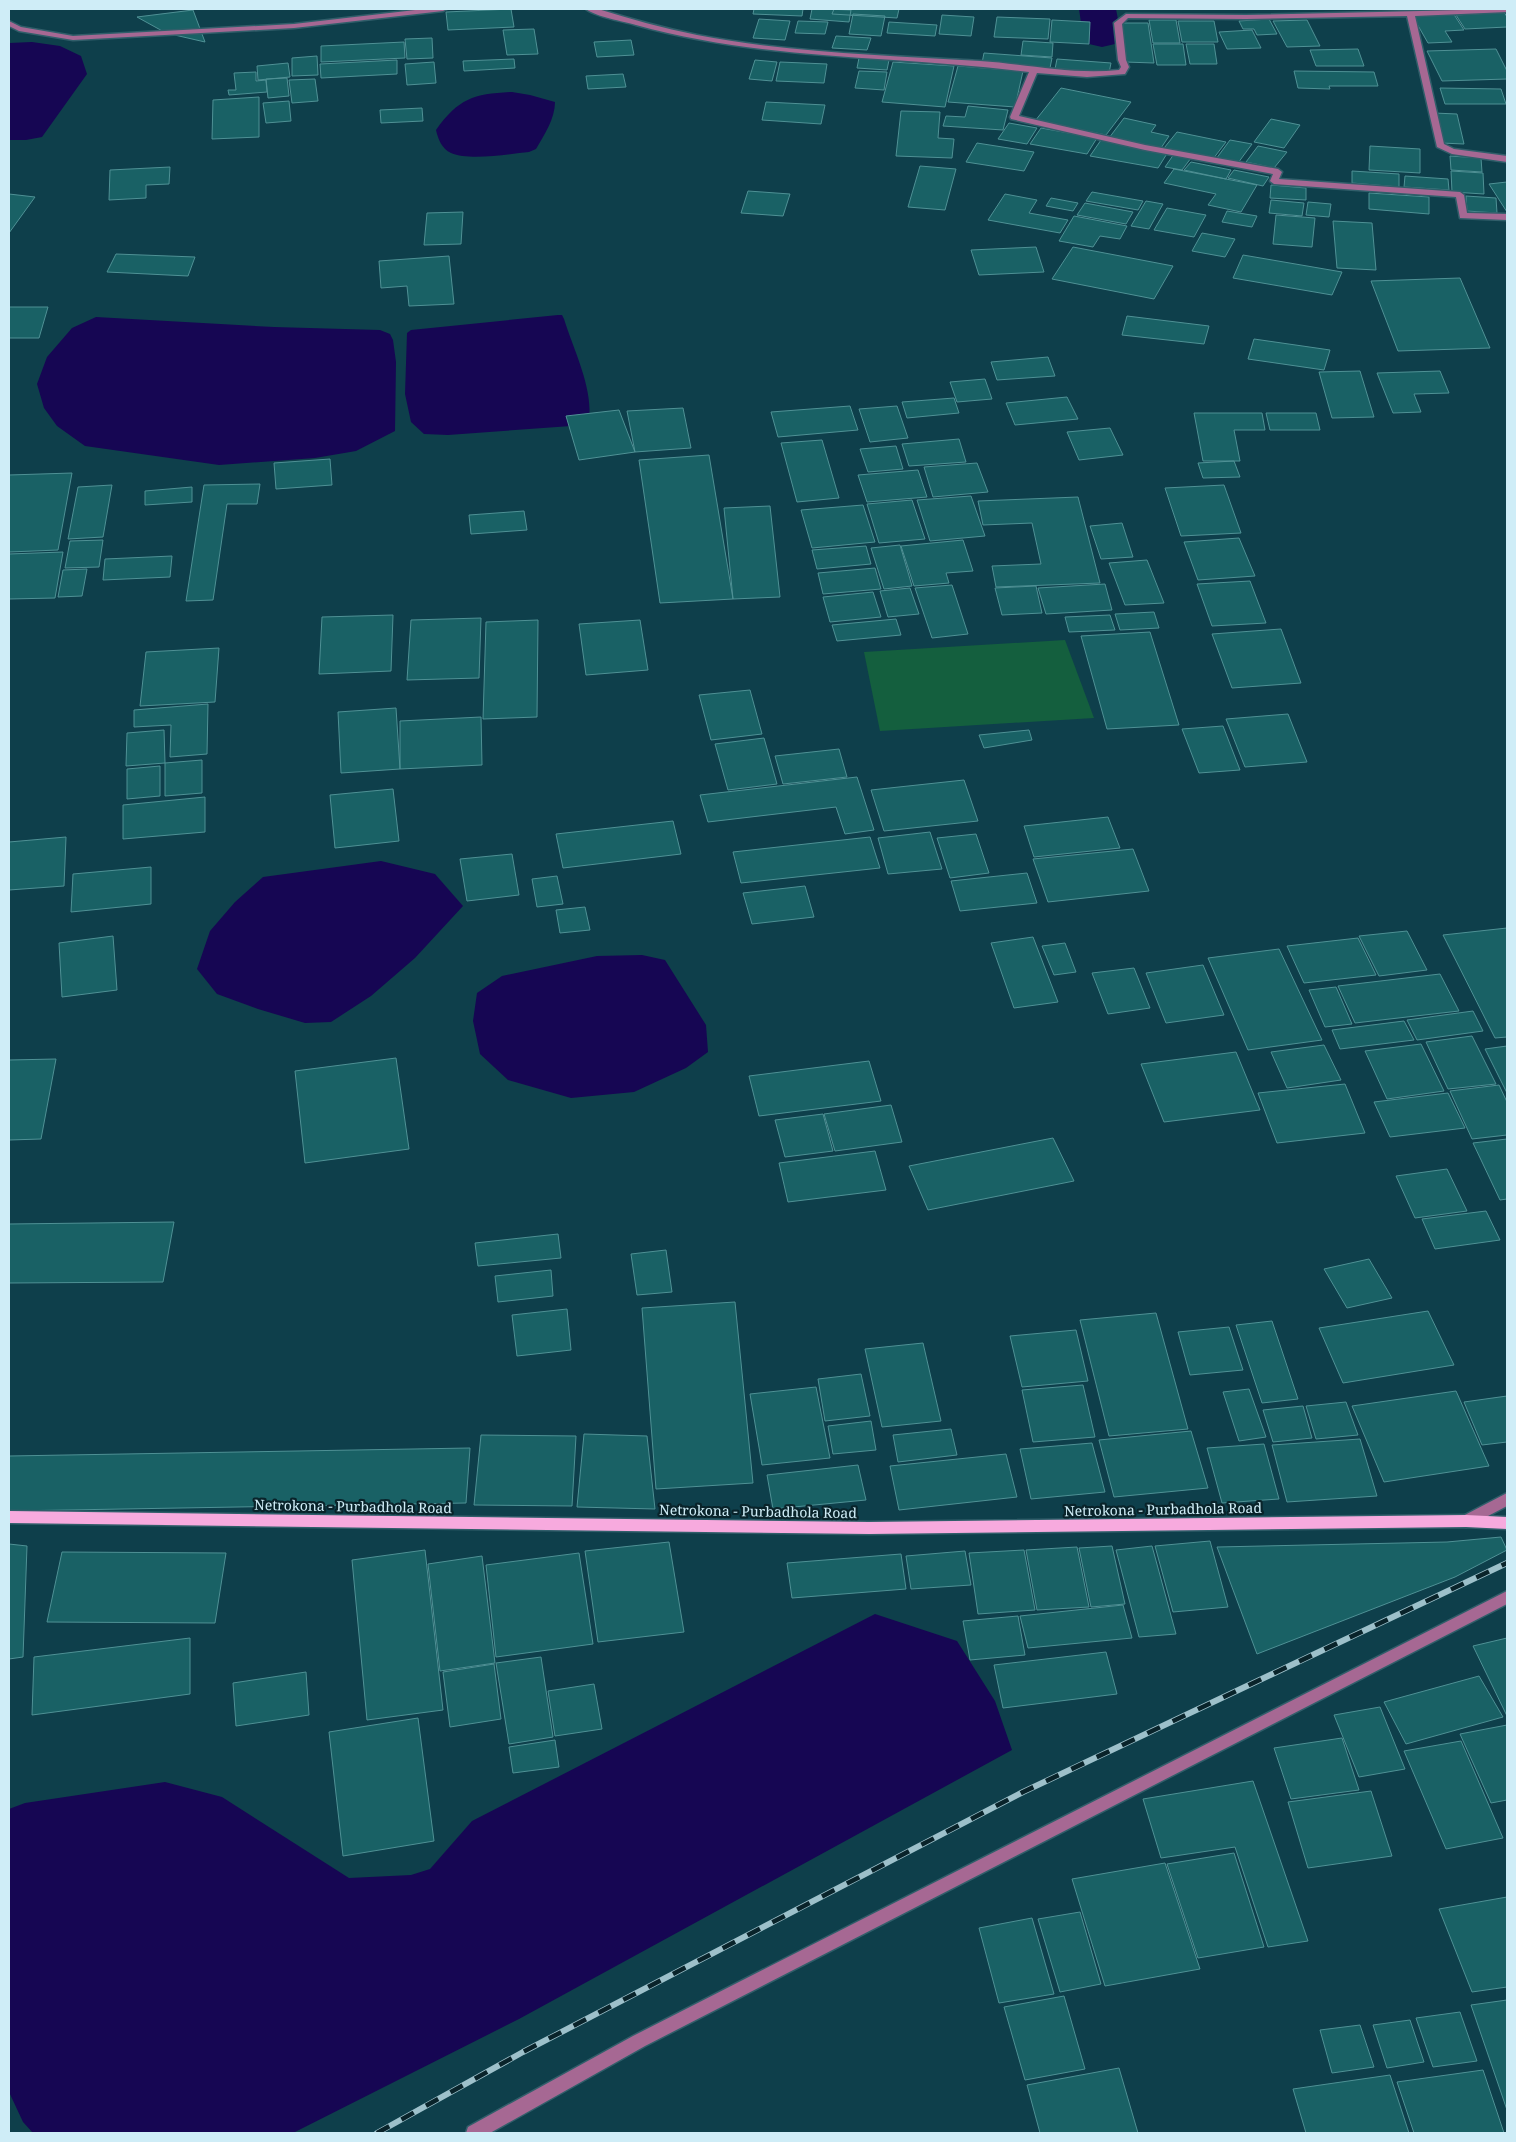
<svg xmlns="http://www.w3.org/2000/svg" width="1516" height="2142" viewBox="0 0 1516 2142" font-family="'Noto Serif',serif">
	<rect width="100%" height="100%" fill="#0e3f4b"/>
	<!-- green -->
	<path fill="#145f3e" d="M1065,640L1094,718L880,731L864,652Z"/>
	<!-- water -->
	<path fill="#160653" d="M32,42L60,46L81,56L87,74L42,137L26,140H9V43Z
		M512,92L530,95L555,102C555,119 544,135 536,149L529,152C508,154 470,161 451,153C442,149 438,139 436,130C459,98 474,94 512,92Z
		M558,315H562L564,319C573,348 593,388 589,418L571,426L448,435L424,434L411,422L405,394L407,333L411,330Z
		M96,317L274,327L380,330L390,334L393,340L396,362L395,431L356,451L315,458L219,465L85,446L57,426L44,408L37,384L47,357L72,328Z
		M381,861L435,874L463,906L415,958L371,996L331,1022L305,1023L258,1009L217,994L197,969L210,931L235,902L263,877Z
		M642,955L665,960L706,1025L708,1052L686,1068L634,1092L571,1098L508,1080L480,1054L473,1021L477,993L502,976L597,956Z
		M875,1614L957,1641L995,1701L1012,1750L519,2019L293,2133H33L23,2122L9,2092V1809L25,1803L165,1782L222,1797L349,1878L411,1875L430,1869L472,1821Z"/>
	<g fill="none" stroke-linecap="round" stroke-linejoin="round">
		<!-- canal -->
		<path fill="#160653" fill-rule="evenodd" d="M1079,9H1116L1121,36L1115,44L1102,47L1089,44L1083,36Z"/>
	</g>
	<!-- building -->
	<path fill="#196165" stroke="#4f9195" d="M511,9L514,27L448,30L446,12Z
		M754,9H803L802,16L753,14Z
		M812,9H824L851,10L849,22L810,19Z
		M834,9H899L897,18L832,14Z
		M193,10L205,42L166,33L137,17Z
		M1504,12L1507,17V27L1465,29L1456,15Z
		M1453,13L1464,30L1445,31L1452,42L1428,43L1412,15Z
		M853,14L885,16L881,36L849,34Z
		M942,15L974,17L971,36L939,34Z
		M997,17L1050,19L1048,39L994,37Z
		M759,19L790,21L785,40L753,38Z
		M1269,19L1277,34L1257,35L1254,29H1243L1239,21Z
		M1052,20L1090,22L1089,44L1050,42Z
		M1149,20H1176L1180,43H1153Z
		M1307,20L1320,46L1287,47L1273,21Z
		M798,21L828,22L825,34L795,33Z
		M1178,21H1214L1218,42H1182Z
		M889,22L937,25L935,36L887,33Z
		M1119,23H1148L1154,63L1125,62Z
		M534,29L538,54L507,55L503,30Z
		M1252,30L1261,48L1227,49L1219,32Z
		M836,36L871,38L867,50L832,48Z
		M432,38L433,58L407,59L405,39Z
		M631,40L634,55L597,57L594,42Z
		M1023,41L1053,43L1052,57L1021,55Z
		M404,42L405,58L321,62V46Z
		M1153,44H1183L1186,65H1157Z
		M1186,44H1214L1217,64H1190Z
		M1358,49L1364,66H1316L1310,50Z
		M1496,49L1507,71V79L1442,81L1427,51Z
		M984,53L1052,58L1050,68L982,63Z
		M317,56L318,75L292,76V58Z
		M859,58L889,60L887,70L857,68Z
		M514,59L515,68L464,71L463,61Z
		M1057,59L1111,63L1109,73L1055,69Z
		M397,60V74L321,78L320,64Z
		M755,60L777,62L772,81L749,79Z
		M434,62L436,83L407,85L405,64Z
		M780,62L827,64L824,83L776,81Z
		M893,62L954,66L945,107L882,102Z
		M288,63L290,77L258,80L257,66Z
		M958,66L1023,71L1015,107L948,102Z
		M859,71L887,72L884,90L855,88Z
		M1294,71L1374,72L1378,86H1329L1330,89L1298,88Z
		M256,72V81L266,80L267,92L229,95L228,90H236L234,73Z
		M623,74L626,87L588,89L586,76Z
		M287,78L289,96L268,98L266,79Z
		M315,79L318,101L292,103L289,80Z
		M1061,88L1131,102L1106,135L1035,121Z
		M1440,88L1501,89L1506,104H1445Z
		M259,97V137L212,139L213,100Z
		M289,101L291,121L266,123L263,103Z
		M766,102L825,105L821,124L762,120Z
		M968,106L1008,110L1003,130L943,126L946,116L965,117Z
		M422,108L423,121L381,123L380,110Z
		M901,111L940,112L938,138L954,139L952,158L896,156Z
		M1434,113L1457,114L1464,144L1441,143Z
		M1124,118L1156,125L1151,132L1169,136L1161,148L1109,138Z
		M1271,119L1300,125L1284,148L1254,142Z
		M1009,123L1037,128L1027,144L998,139Z
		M1041,128L1097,138L1087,154L1030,144Z
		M1177,132L1226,142L1213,159L1164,148Z
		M1101,140L1168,152L1158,168L1090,156Z
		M1230,140L1252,144L1238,163L1216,159Z
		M977,143L1034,152L1024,171L966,162Z
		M1258,146L1287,152L1274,168L1246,162Z
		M1370,146L1420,149V173L1369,170Z
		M1174,154L1191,158L1182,170L1165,167Z
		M1450,156L1481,158L1482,172L1451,170Z
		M1191,162L1231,170L1226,179L1184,170Z
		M920,166L956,169L945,210L908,207Z
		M170,167L169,184L146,185V198L109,200L110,170Z
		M1174,169L1257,185L1241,212L1208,205L1216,194L1164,183Z
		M1234,170L1269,177L1263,186L1228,178Z
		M1352,171L1399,174V187L1352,183Z
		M1451,171L1483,173L1484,194L1452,192Z
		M1405,176L1448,179L1449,190L1404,187Z
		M1507,182V212L1489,184Z
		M1271,185L1306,188V200L1270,198Z
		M748,191L790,194L783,216L741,213Z
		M1092,192L1143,201L1138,210L1086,201Z
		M1369,193L1429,197V214L1369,209Z
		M9,194L35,197L9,233Z
		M1005,194L1037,200L1029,213L1068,220L1060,233L988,220Z
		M1466,196L1496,198L1497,213L1467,211Z
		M1051,198L1078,203L1073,211L1046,206Z
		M1271,200L1304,203L1302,216L1269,213Z
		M1146,201L1163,204L1149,229L1131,226Z
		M1308,202L1331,204L1329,217L1306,215Z
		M1085,203L1133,212L1126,224L1077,215Z
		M1167,208L1206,215L1194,237L1154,230Z
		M1227,211L1257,216L1252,227L1222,222Z
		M463,212L461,244L424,245L427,213Z
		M1276,215L1315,218L1312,247L1273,244Z
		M1074,216L1127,226L1120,239L1100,236L1093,247L1059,241Z
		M1333,221L1372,223L1376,270L1337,268Z
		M1202,233L1235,239L1225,257L1192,251Z
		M1036,247L1044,272L979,275L971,250Z
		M1073,247L1173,266L1154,299L1052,279Z
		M116,254L195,257L188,276L107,272Z
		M1243,255L1342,272L1332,295L1233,278Z
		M449,256L454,304L409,306L407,286L381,288L379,261Z
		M1460,278L1490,348L1398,351L1371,281Z
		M9,307H48L39,338H9Z
		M1127,316L1209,326L1204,344L1122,335Z
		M1254,339L1330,350L1324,370L1248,359Z
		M1048,357L1055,376L997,380L991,362Z
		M1360,371L1374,417L1332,418L1319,372Z
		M1440,371L1449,393L1414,394L1421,412L1393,413L1377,373Z
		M985,379L992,399L957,402L950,382Z
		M1067,397L1078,419L1015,425L1006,403Z
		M954,398L959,413L907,418L902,402Z
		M850,406L858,430L778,437L771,412Z
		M897,406L908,438L870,442L859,409Z
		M683,408L691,448L635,452L627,411Z
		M619,410L635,452L579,460L566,416Z
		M1194,413H1262L1265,430H1234L1240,461H1203Z
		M1266,413H1316L1320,430H1270Z
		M1110,428L1123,455L1079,460L1067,432Z
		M959,439L966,462L909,466L902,444Z
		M822,440L839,498L797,502L781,443Z
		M896,446L903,469L868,472L860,449Z
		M709,455L733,599L660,603L639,460Z
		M330,459L332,485L276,489L274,463Z
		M1234,461L1240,477L1203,478L1198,463Z
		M977,463L988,492L933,497L924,467Z
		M918,470L927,497L867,502L858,475Z
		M72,473L58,550L9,552V475Z
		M260,484L257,504H227L213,600L186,601L204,485Z
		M112,485L103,537L68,539L78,487Z
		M1224,485L1241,533L1181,536L1165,488Z
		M192,487V502L145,505V491Z
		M971,496L985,536L930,541L917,500Z
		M1078,497L1100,583L996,587L992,566L1041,564L1032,523L983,525L978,501Z
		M912,500L925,539L879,543L867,504Z
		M863,505L875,542L812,548L801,510Z
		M770,506L780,597L733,599L724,508Z
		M524,511L527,530L471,534L469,515Z
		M1122,523L1133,557L1101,559L1090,526Z
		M1239,538L1255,576L1198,580L1184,542Z
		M103,540L99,567L65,568L70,541Z
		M963,540L973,571L946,573L949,583L914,586L901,546Z
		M900,545L912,586L884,589L871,548Z
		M866,546L871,564L817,569L812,550Z
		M63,552L55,598L9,599V554Z
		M172,556L170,577L103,580L105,559Z
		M1147,560L1164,603L1125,605L1109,563Z
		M875,568L881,589L823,594L818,573Z
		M87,569L82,596L58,597L63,570Z
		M1250,581L1266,623L1212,626L1197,584Z
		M1105,584L1112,610L1046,614L1038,588Z
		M952,585L968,634L932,638L915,588Z
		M1036,586L1042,613L1002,615L995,588Z
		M910,588L919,614L888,617L880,591Z
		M873,592L881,617L830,622L823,597Z
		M1154,612L1159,628L1120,630L1115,614Z
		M393,615L391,671L319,674L322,617Z
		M1110,615L1115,630L1069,632L1065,617Z
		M481,618L479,678L407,680L411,620Z
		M896,619L901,635L837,641L832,625Z
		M538,620L537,717L483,719L486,622Z
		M640,620L648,670L586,675L579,624Z
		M1281,629L1301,683L1232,688L1212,634Z
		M1150,632L1179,725L1107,729L1081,636Z
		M219,648L215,702L140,706L146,652Z
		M750,690L762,734L711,740L699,695Z
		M208,704L207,754L170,757L171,725L134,727V710Z
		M396,708L400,769L341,773L338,712Z
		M1288,714L1307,762L1245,767L1226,719Z
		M481,717L482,765L400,769V721Z
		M1223,726L1240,770L1199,773L1182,729Z
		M164,730L165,763L126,766L127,733Z
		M1029,730L1032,740L984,748L979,735Z
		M764,738L777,784L728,790L715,744Z
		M839,749L847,777L783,784L775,756Z
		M202,760V793L165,796V763Z
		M160,766V796L127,799V769Z
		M857,777L874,830L845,834L836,807L708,822L700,795Z
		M964,780L978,821L884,831L871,790Z
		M393,789L399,841L335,848L330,795Z
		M205,797V832L123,839V805Z
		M1108,817L1120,848L1034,857L1024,826Z
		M673,821L681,854L563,868L556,834Z
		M930,832L942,869L888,874L878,838Z
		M976,834L989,873L950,878L937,838Z
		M66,837L64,886L9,890V842Z
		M870,837L880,868L741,883L733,852Z
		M1133,849L1149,891L1048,902L1033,859Z
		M512,854L519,895L467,901L460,859Z
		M151,867V904L71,912L73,874Z
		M1027,873L1037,903L960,911L951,881Z
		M557,876L563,904L537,907L532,879Z
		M805,886L814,917L752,924L743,893Z
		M585,907L590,930L560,933L556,910Z
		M1507,928V1037L1495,1038L1443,935Z
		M1407,931L1427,970L1379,976L1359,936Z
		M113,936L117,990L62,997L59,943Z
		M1033,937L1058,1002L1014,1008L991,943Z
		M1358,938L1376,975L1304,983L1287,946Z
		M1065,943L1076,972L1054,975L1042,946Z
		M1279,949L1322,1040L1248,1050L1208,958Z
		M1203,965L1224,1015L1166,1023L1146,973Z
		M1134,968L1150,1008L1108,1014L1092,973Z
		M1440,974L1459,1011L1355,1023L1338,986Z
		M1336,987L1352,1024L1325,1027L1309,990Z
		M1473,1011L1483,1031L1417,1040L1407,1020Z
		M1404,1021L1414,1040L1340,1049L1332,1030Z
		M1472,1036L1496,1084L1448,1089L1426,1042Z
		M1421,1044L1444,1091L1387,1099L1365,1051Z
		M1324,1045L1341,1080L1287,1088L1271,1052Z
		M1507,1046V1093L1485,1049Z
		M1236,1052L1260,1110L1164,1122L1141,1064Z
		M396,1058L409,1149L305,1163L295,1071Z
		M56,1059L41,1139L9,1140V1060Z
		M869,1061L881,1101L759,1116L749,1076Z
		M1345,1084L1365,1133L1277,1143L1258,1093Z
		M1499,1085L1507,1102V1135L1472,1139L1450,1091Z
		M1448,1093L1465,1128L1390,1137L1374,1102Z
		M891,1105L902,1142L835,1151L824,1114Z
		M823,1114L833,1151L785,1157L775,1120Z
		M1053,1138L1074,1181L928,1210L909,1166Z
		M1507,1139V1199L1500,1200L1473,1143Z
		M875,1151L886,1190L788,1202L779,1163Z
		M1447,1169L1467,1211L1415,1218L1396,1176Z
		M1486,1211L1500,1240L1435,1249L1422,1219Z
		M174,1222L163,1282L9,1283V1224Z
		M558,1234L561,1258L478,1266L475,1243Z
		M666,1250L672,1292L637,1295L631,1254Z
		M1369,1259L1392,1298L1347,1308L1324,1269Z
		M551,1270L553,1296L498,1302L495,1276Z
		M735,1302L753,1483L656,1489L642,1308Z
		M567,1309L571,1350L517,1356L512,1315Z
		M1428,1311L1454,1365L1343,1383L1319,1328Z
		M1156,1313L1188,1429L1109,1436L1080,1320Z
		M1272,1321L1298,1399L1262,1403L1236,1325Z
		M1229,1327L1243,1370L1190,1375L1178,1332Z
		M1076,1330L1088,1381L1022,1387L1010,1336Z
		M923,1343L941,1421L882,1427L865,1349Z
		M861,1374L870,1416L825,1421L818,1379Z
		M1083,1385L1095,1437L1033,1442L1022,1390Z
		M816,1387L830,1458L762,1465L750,1394Z
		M1249,1389L1266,1437L1239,1441L1223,1392Z
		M1456,1391L1489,1466L1384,1482L1352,1406Z
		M1507,1396V1442L1482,1445L1464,1402Z
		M1346,1402L1358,1435L1316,1439L1306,1406Z
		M1303,1406L1312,1438L1273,1442L1263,1410Z
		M871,1421L876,1450L833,1454L828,1426Z
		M951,1429L957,1455L898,1462L893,1435Z
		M1191,1431L1208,1488L1114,1497L1099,1440Z
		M584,1434L647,1436L655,1509L577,1507Z
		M481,1435L576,1436L572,1506L474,1505Z
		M1360,1439L1377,1496L1287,1502L1272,1445Z
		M1092,1443L1105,1492L1031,1499L1020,1449Z
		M1264,1444L1279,1499L1222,1503L1207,1448Z
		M470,1448L466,1503L9,1511V1456Z
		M1006,1454L1017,1497L899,1510L890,1466Z
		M858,1465L866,1500L773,1509L767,1475Z
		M1501,1537L1507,1550L1455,1577L1257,1654L1217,1547L1447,1542Z
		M1210,1541L1228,1607L1173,1612L1155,1546Z
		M669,1542L684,1632L598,1642L585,1551Z
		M9,1544L27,1546L23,1657L9,1659Z
		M1112,1546L1125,1604L1091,1607L1079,1548Z
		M1152,1546L1176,1634L1139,1637L1116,1550Z
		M1077,1547L1089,1607L1037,1610L1026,1550Z
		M425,1550L443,1710L367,1720L352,1560Z
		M1024,1550L1035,1610L978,1614L969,1553Z
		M965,1551L971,1585L911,1589L906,1556Z
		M62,1552L226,1553L215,1623L47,1622Z
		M579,1553L593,1644L496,1657L486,1565Z
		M901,1554L906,1589L792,1598L787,1563Z
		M482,1556L495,1663L440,1671L428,1564Z
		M1123,1605L1132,1638L1028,1648L1020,1616Z
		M1018,1616L1025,1655L970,1660L963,1621Z
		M190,1638V1694L32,1715L34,1657Z
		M1507,1638V1716L1473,1646Z
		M1106,1652L1117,1694L1003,1708L994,1665Z
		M541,1657L553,1737L509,1744L496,1663Z
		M494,1664L501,1719L450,1727L443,1672Z
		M306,1672L309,1715L236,1726L233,1683Z
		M1479,1676L1503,1717L1406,1744L1384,1702Z
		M594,1684L602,1729L555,1736L548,1691Z
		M1380,1707L1405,1769L1359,1777L1334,1715Z
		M418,1718L434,1841L343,1856L329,1732Z
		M1507,1725V1800L1491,1803L1460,1734Z
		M1342,1738L1359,1790L1291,1799L1274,1748Z
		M555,1740L559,1767L513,1773L509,1747Z
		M1461,1741L1503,1838L1446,1849L1404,1751Z
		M1253,1781L1308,1941L1268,1947L1235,1847L1161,1858L1143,1799Z
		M1371,1791L1392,1856L1308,1868L1288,1802Z
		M1234,1853L1264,1947L1198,1958L1167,1864Z
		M1165,1863L1200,1969L1105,1986L1072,1879Z
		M1507,1897V1987L1472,1992L1439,1909Z
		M1080,1912L1101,1984L1060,1992L1038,1919Z
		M1032,1918L1054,1994L999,2003L979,1928Z
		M1064,1996L1085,2069L1025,2080L1004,2007Z
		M1507,2000V2110L1471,2005Z
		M1460,2012L1477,2061L1433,2067L1416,2018Z
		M1410,2020L1424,2062L1387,2068L1373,2025Z
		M1360,2025L1374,2067L1332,2073L1320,2030Z
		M1119,2068L1138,2133H1040L1027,2085Z
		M1483,2070L1504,2133H1414L1397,2082Z
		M1390,2075L1409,2133H1306L1293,2089Z"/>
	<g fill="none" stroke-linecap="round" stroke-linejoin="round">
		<defs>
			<path id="minor" d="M424,9H447L443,11L294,28L73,40L19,31L9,26V21L21,27L73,36L294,24Z
				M586,9H598C630,19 663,28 697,35C790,53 885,55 980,61C1027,64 1072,75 1119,70L1121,67L1118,60L1114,23L1126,14L1246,15L1507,9V12L1415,16L1444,144L1454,149L1507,156V162L1452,154L1437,147L1407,16L1246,19L1128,18L1122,24L1126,60L1129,67L1125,74L1087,77L1037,73L1019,116L1145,145L1278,169L1282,172L1279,179L1460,192L1464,195L1467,213L1507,214V220L1460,218L1456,197L1274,184L1270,181L1273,174L1145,150L1011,119L1010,117L1029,72C898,55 765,61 636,25C623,21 596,17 586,9Z
				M1507,1493V1506L1471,1525L1466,1527L1461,1525L1459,1521L1461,1517Z
				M1507,1591V1604L645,2046L490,2133H466L468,2127L633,2036Z"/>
			<path id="major" d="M9,1511L869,1522L1466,1515L1507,1517V1529L1466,1527L869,1534L9,1523Z"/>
		</defs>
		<!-- minor casing -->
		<use href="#minor" stroke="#315e6a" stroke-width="3"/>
		<!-- major casing -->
		<use href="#major" stroke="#315e6a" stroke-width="3"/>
		<!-- minor -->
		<use href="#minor" fill="#a66893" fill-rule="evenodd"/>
		<!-- major -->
		<use href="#major" fill="#f7aade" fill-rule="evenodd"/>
		<defs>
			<path id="rail" d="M377,2133L523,2052L1023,1792L1507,1563"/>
		</defs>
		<!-- rail casing -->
		<use href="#rail" stroke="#9dc0ca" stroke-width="6"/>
		<!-- rail -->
		<use href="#rail" stroke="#09232a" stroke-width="4.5" stroke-dasharray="14" stroke-linecap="butt"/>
	</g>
	<g text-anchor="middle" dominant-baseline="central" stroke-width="4.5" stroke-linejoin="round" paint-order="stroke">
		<!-- street labels -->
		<g font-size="14" fill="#cfedf7" stroke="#09232a">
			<text transform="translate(353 1506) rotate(1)">Netrokona - Purbadhola Road</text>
			<text transform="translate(1163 1509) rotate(-1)">Netrokona - Purbadhola Road</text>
			<text transform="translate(758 1511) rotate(1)">Netrokona - Purbadhola Road</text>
		</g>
	</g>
	<!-- border -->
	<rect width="1516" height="2142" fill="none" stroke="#cfedf7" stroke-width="20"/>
</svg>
